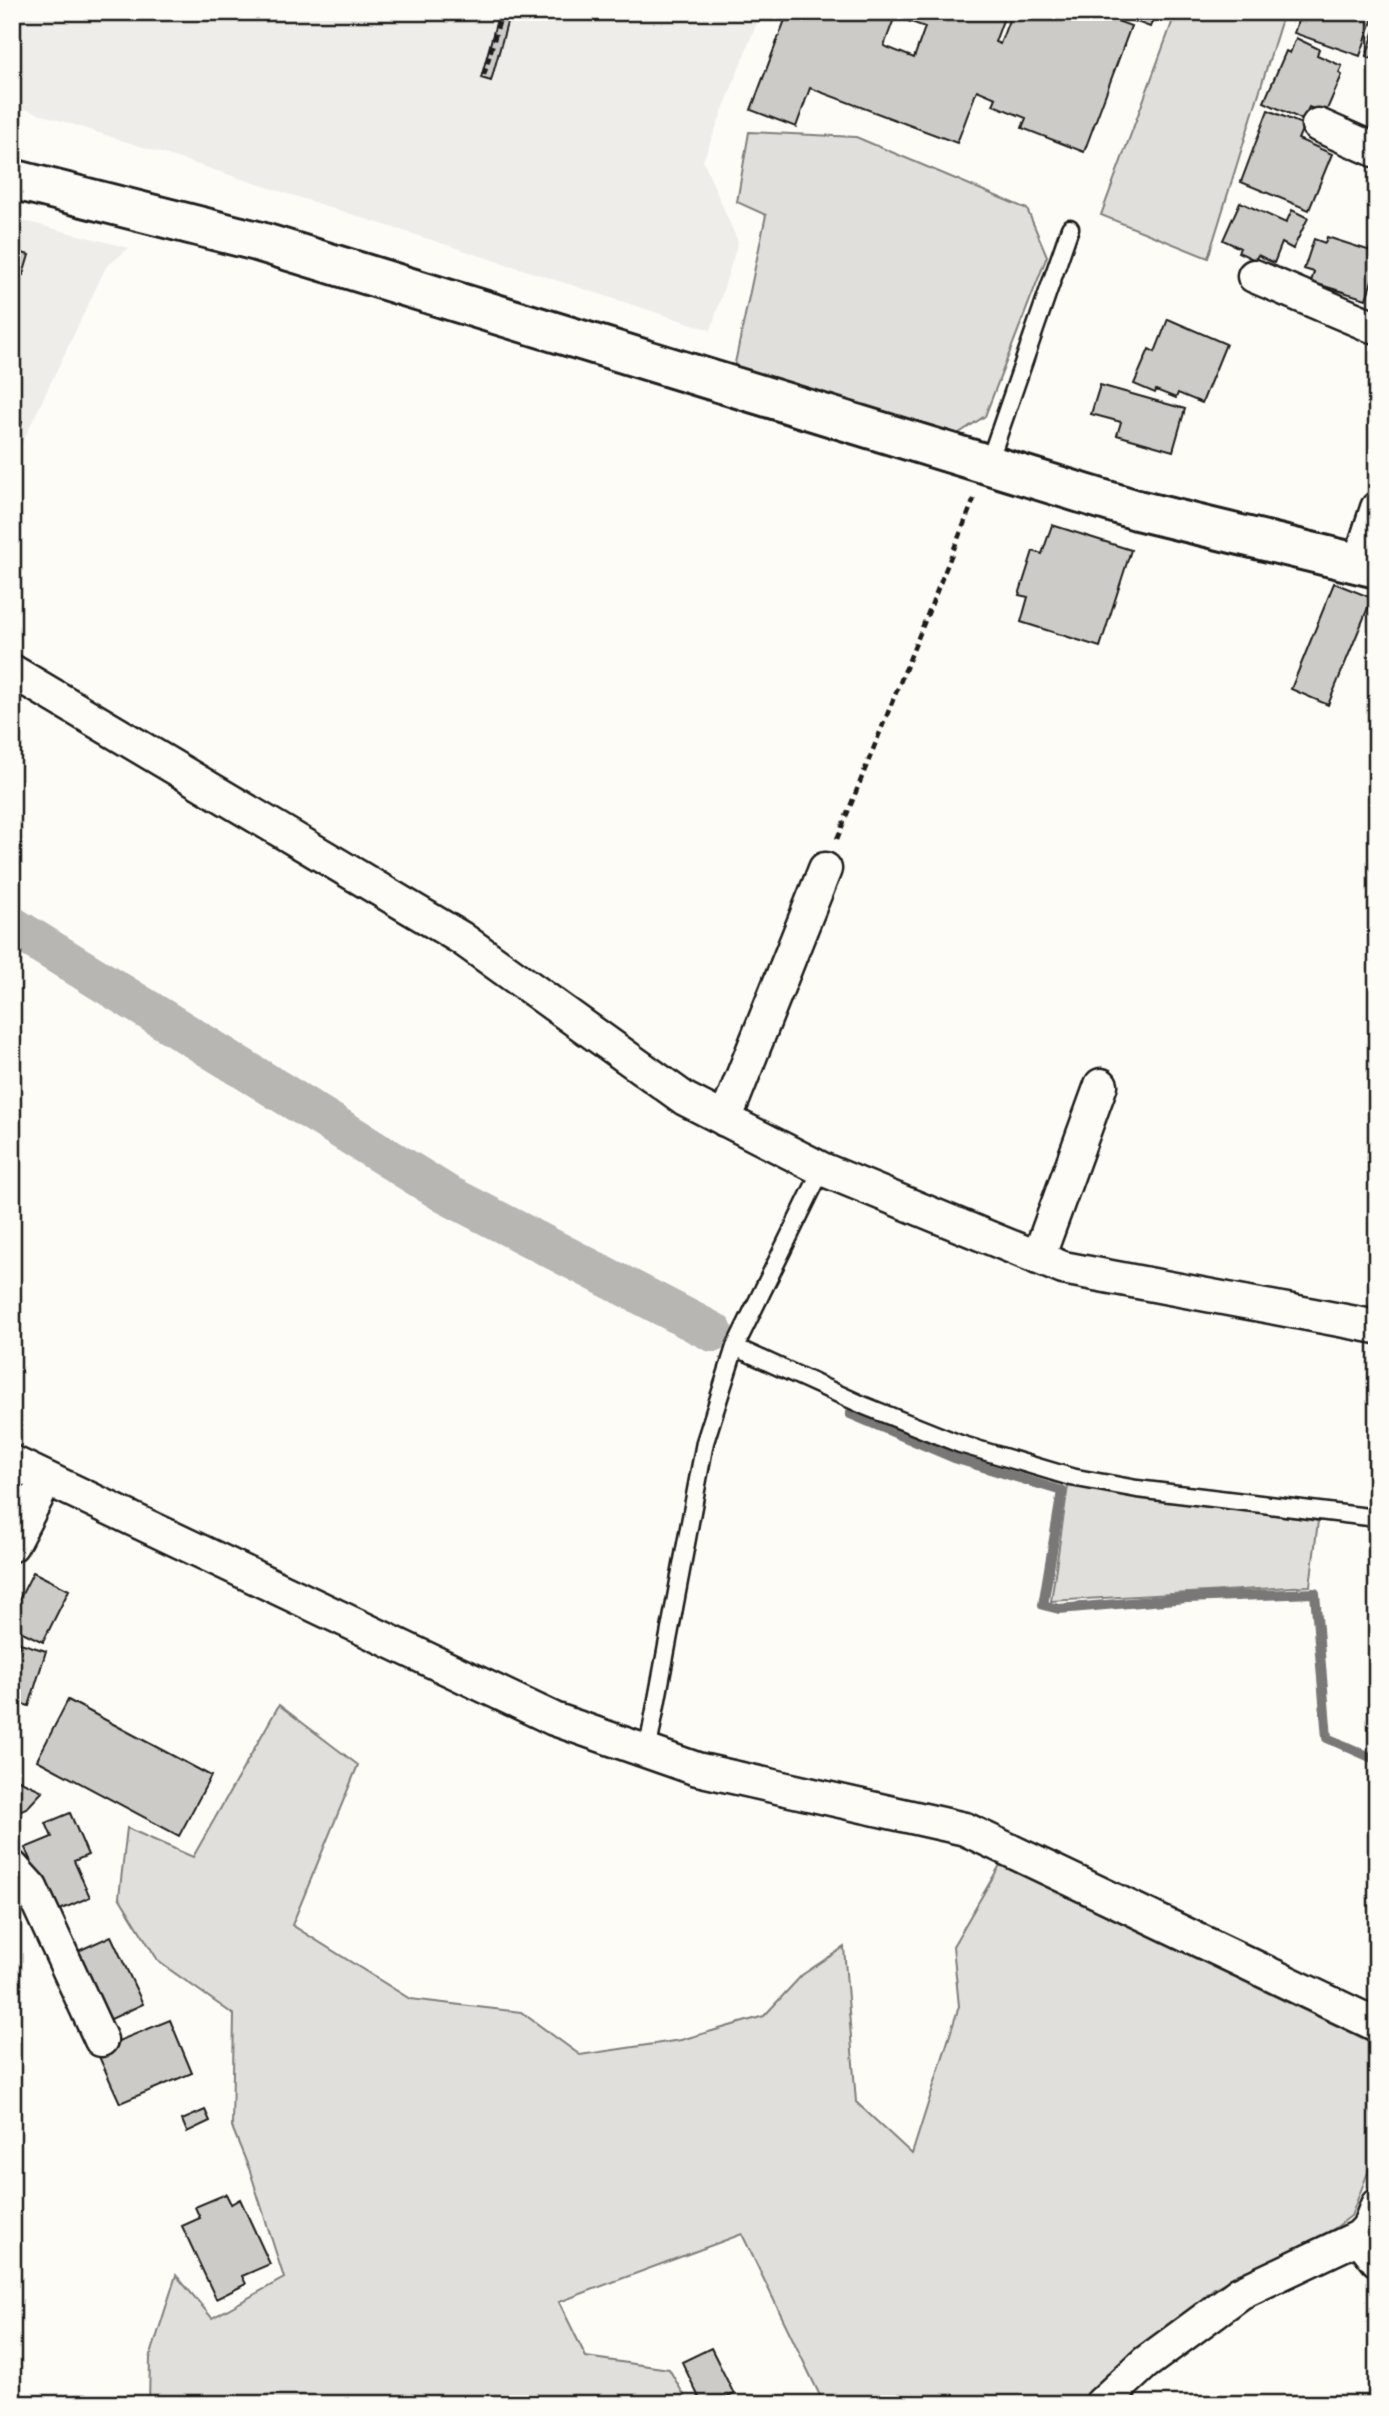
<svg xmlns="http://www.w3.org/2000/svg" width="1389" height="2416" viewBox="0 0 1389 2416" font-family="'Balsamiq Sans',sans-serif">
	<rect width="100%" height="100%" fill="#fdfcf7"/>
	<filter id="ink" filterUnits="userSpaceOnUse"><feTurbulence type="fractalNoise" baseFrequency=".0143" numOctaves="2"/><feDisplacementMap in="SourceGraphic" scale="14" xChannelSelector="R" yChannelSelector="G"/><feConvolveMatrix kernelMatrix="1 2 1 2 8 2 1 2 1" color-interpolation-filters="sRGB"/></filter>
	<g filter="url(#ink)">
		<!-- built -->
		<path fill="#eeede9" d="M12,12H761L703,161L738,242L711,330L12,105Z
			M12,218L129,248L106,267L12,464Z"/>
		<!-- green -->
		<path fill="#e0dfdb" stroke="#7e7e7c" stroke-width="2" d="M1176,12H1284L1208,258L1101,215Z
			M749,132L856,137L1027,209L1047,256L985,416L953,437L734,368L766,215L737,202Z
			M1068,1486L1318,1521L1310,1586L1051,1601Z
			M279,1705L358,1765L292,1925L410,1999L521,2012L580,2055L681,2040L764,2016L802,1975L844,1947L856,2102L912,2154L959,2006L953,1946L1000,1865L1377,2045V2149L1351,2216L1334,2229L1214,2288L1082,2404H824L742,2234L559,2302L586,2357L669,2369L689,2404H149L150,2358L176,2275L212,2318L284,2278L250,2171L232,2127L234,2015L159,1962L119,1897L127,1828L193,1857Z"/>
		<g fill="none" stroke-linecap="round" stroke-linejoin="round">
			<!-- stream -->
			<path stroke="#797876" stroke-width="10" d="M850,1414L954,1458L1062,1491L1043,1605L1059,1609L1187,1598L1315,1593L1327,1738L1377,1760"/>
			<!-- canal -->
			<path stroke="#b7b6b2" stroke-width="40" d="M12,926L446,1194L713,1332"/>
		</g>
		<!-- building -->
		<path fill="#cccbc8" stroke="#1c1c1c" stroke-width="2" fill-rule="evenodd" d="M499,12H510L491,81L481,78Z
			M788,12H1006L995,42L1000,44L1012,12H1093L1131,26L1084,152L1022,128L1026,118L993,105L996,98L977,90L957,143L810,88L796,127L751,110ZM895,16L925,27L914,58L884,46Z
			M1110,12H1156L1150,27Z
			M1301,12H1375L1360,56L1294,33Z
			M1377,23V60L1366,57Z
			M1296,38L1319,49L1317,55L1342,66L1339,73L1342,75L1325,114L1309,107L1303,120L1264,102L1286,51L1290,53Z
			M1268,110L1304,125L1298,139L1332,154L1309,210L1241,182Z
			M1240,202L1286,223L1292,210L1308,218L1293,249L1282,243L1274,263L1258,255L1255,260L1238,252L1240,248L1223,240Z
			M1327,237L1377,253V265L1366,299L1311,282L1314,272L1304,269L1314,239L1325,243Z
			M12,250L29,255L23,275L12,272Z
			M12,274L21,277L14,303H12Z
			M1168,319L1226,344L1202,403L1178,393L1176,398L1156,390L1155,393L1134,384L1149,349L1155,352Z
			M1100,385L1185,409L1173,451L1117,435L1121,422L1091,414Z
			M12,419L22,422L12,455Z
			M1052,525L1131,550L1100,647L1021,622L1028,597L1019,595L1033,551L1042,554Z
			M1334,583L1372,598L1328,705L1291,689Z
			M33,1572L69,1590L43,1642L12,1627V1614Z
			M20,1643L46,1651L29,1706L12,1701V1669Z
			M68,1700L211,1776L179,1836L37,1760Z
			M12,1777L43,1791L28,1807L20,1811L12,1807Z
			M70,1813L88,1855L74,1861L90,1897L53,1913L25,1848L52,1837L46,1823Z
			M111,1936L143,2004L107,2021L76,1952Z
			M170,2020L192,2073L120,2103L96,2050Z
			M205,2110L210,2121L187,2132L182,2120Z
			M226,2194L231,2204L240,2199L270,2264L242,2276L246,2284L216,2299L182,2226L200,2218L195,2207Z
			M711,2348L734,2394L714,2404H702L682,2362Z"/>
		<g fill="none" stroke-linecap="round" stroke-linejoin="round">
			<defs>
				<path id="lane" d="M988,465L1070,228
					M735,1347L865,1406L960,1444L1071,1477L1137,1489L1377,1518
					M647,1753L705,1442L735,1347L822,1169"/>
				<path id="street" d="M1318,125L1377,151
					M1254,276L1372,326
					M1359,563L1377,508
					M12,671L461,938L685,1099L822,1169L1063,1268L1377,1327
					M725,1120L825,869
					M1038,1258L1101,1085
					M12,1462L554,1719L697,1769L965,1829L1377,2025
					M12,1545L46,1480
					M12,1867L31,1888L101,2040
					M1359,2237L1377,2260
					M1101,2404L1145,2363L1240,2293L1359,2237L1368,2228L1377,2205"/>
				<path id="secondary" d="M12,179L257,241L1137,510L1377,568"/>
			</defs>
			<!-- lane casing -->
			<use href="#lane" stroke="#1c1c1c" stroke-width="21"/>
			<!-- street casing -->
			<use href="#street" stroke="#1c1c1c" stroke-width="37"/>
			<!-- secondary casing -->
			<use href="#secondary" stroke="#1c1c1c" stroke-width="44"/>
			<!-- path -->
			<path stroke="#1c1c1c" stroke-width="4.5" stroke-dasharray="7 5" stroke-linecap="butt" d="M484,75L502,12
				M837,839L974,499"/>
			<!-- lane -->
			<use href="#lane" stroke="#fdfcf7" stroke-width="16"/>
			<!-- street -->
			<use href="#street" stroke="#fdfcf7" stroke-width="32"/>
			<!-- secondary -->
			<use href="#secondary" stroke="#fdfcf7" stroke-width="38"/>
		</g>
	</g>
	<!-- margin -->
	<rect width="1389" height="2416" fill="none" stroke="#fdfcf7" stroke-width="42"/>
	<rect x="21" y="21" width="1347" height="2374" fill="none" stroke="#1c1c1c" stroke-width="2.5" filter="url(#ink)"/>
</svg>
